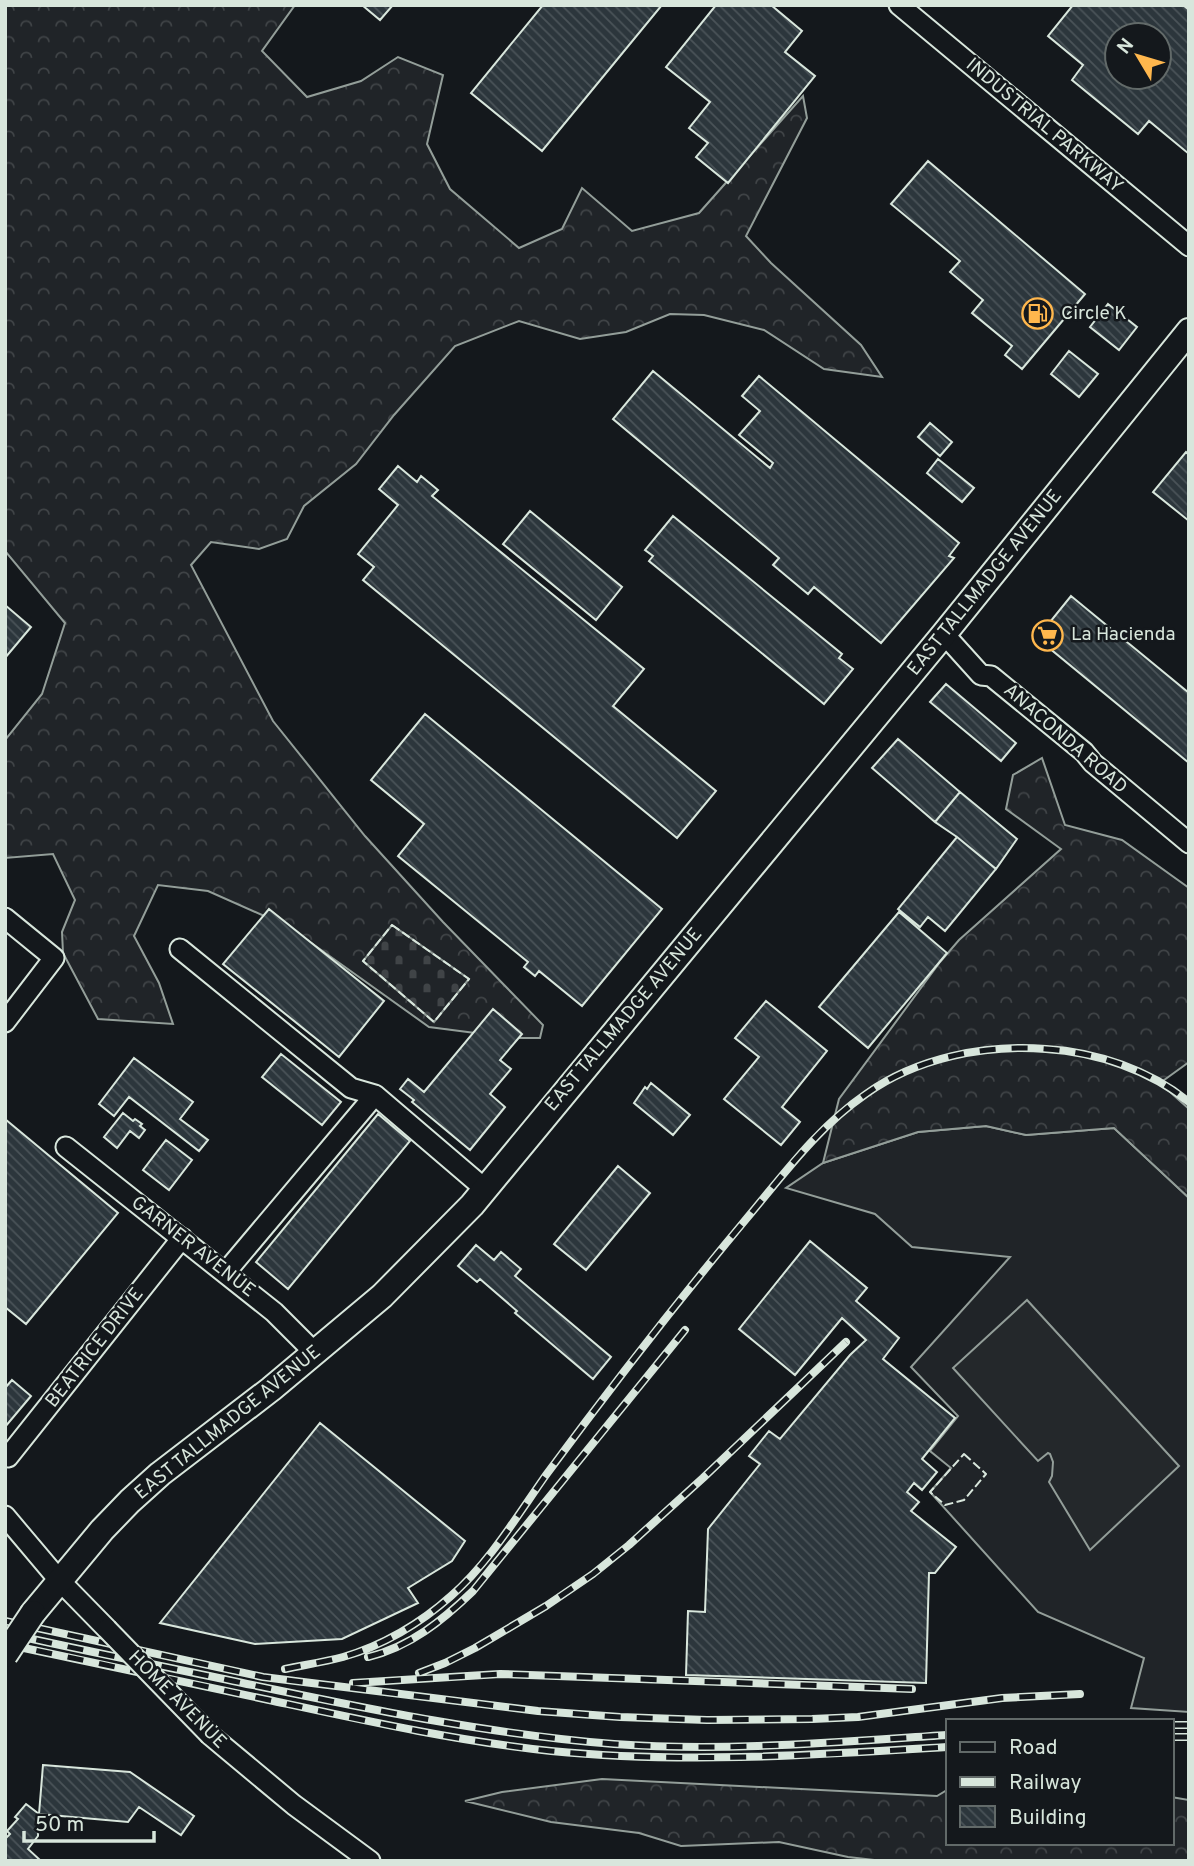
<svg xmlns="http://www.w3.org/2000/svg" width="1194" height="1866" viewBox="0 0 1194 1866" font-family="Overpass,sans-serif">
	<defs>
		<pattern id="forest-crowns" width="20" height="18" patternUnits="userSpaceOnUse" patternTransform="scale(1.75)"><rect width="20" height="18" fill="#202428"/><path d="M2 6a3 3 0 1 1 6 0M12 15a3 3 0 1 1 6 0" fill="none" stroke="#404447"/></pattern>
		<pattern id="cemetery-stones" width="16" height="16" patternUnits="userSpaceOnUse" patternTransform="scale(1.75)"><rect width="16" height="16" fill="#202428"/><path d="M2 7V4a2 2 0 0 1 4 0v3zM10 15v-3a2 2 0 0 1 4 0v3z" fill="#404447"/></pattern>
		<pattern id="building-back-hatch" width="6" height="6" patternUnits="userSpaceOnUse" patternTransform="scale(1.75)"><rect width="6" height="6" fill="#2c363c"/><path d="M-1 5l2 2M0 0l6 6M5-1l2 2" fill="none" stroke="#4a5358"/></pattern>
	</defs>
	<rect width="100%" height="100%" fill="#14181c"/>
	<!-- grass -->
	<path fill="#202428" stroke="#939e99" stroke-width="2" d="M986,1126L1026,1135L1114,1128L1189,1198V1712L1131,1708L1144,1658L1038,1612L930,1492L951,1468L930,1451L958,1416L911,1367L1010,1257L912,1247L875,1214L786,1188L823,1163L918,1132Z"/>
	<!-- forest -->
	<path fill="url(#forest-crowns)" stroke="#939e99" stroke-width="2" d="M5,5H295L262,51L307,97L361,81L398,57L443,75L427,144L450,189L519,248L562,229L582,188L632,231L699,213L803,96L807,118L746,236L771,263L861,345L882,377L824,369L764,330L704,315L670,314L626,332L580,339L519,321L455,346L394,415L356,464L304,506L287,539L259,549L211,542L191,565L273,721L365,836L443,922L543,1025L540,1038H514L429,1027L289,927L208,891L158,885L134,936L159,983L173,1024L98,1019L63,953L62,932L75,900L53,854L5,858V740L42,694L65,623L5,551Z
		M1042,758L1065,825L1122,840L1189,888V1062L1160,1083L1189,1109V1198L1114,1128L1026,1135L986,1126L918,1132L823,1163L839,1099L940,962L959,940L1061,849L1006,809L1013,775Z
		M602,1779L937,1796L947,1790V1843H1171V1797L1189,1800V1861H883L848,1857L779,1842L681,1846L639,1833L551,1822L465,1801L502,1792Z"/>
	<!-- cemetery -->
	<path fill="url(#cemetery-stones)" stroke="#939e99" stroke-width="2" d="M392,925L469,979L434,1022L363,961Z"/>
	<!-- parking -->
	<path fill="#24282b" stroke="#939e99" stroke-width="2" d="M1027,1300L1179,1466L1090,1550L1049,1482L1052,1476L1053,1462L1050,1454L1048,1453L1038,1461L953,1368Z"/>
	<!-- building -->
	<path fill="url(#building-back-hatch)" stroke="#d8e6dc" stroke-width="2" fill-rule="evenodd" d="M362,5H393L380,20Z
		M543,5H662L542,151L471,93Z
		M716,5H771L802,31L785,52L815,76L728,183L696,157L708,143L689,128L710,102L666,67Z
		M1073,5H1183L1189,10V154L1149,121L1138,134L1072,80L1083,65L1048,36ZM1117,35H1159V77H1117Z
		M928,161L1085,294L1022,369L1005,355L1012,346L972,313L983,300L950,272L960,261L891,204Z
		M1108,304L1137,327L1119,350L1090,327Z
		M1069,351L1098,374L1079,397L1051,374Z
		M653,371L770,468L773,463L739,435L760,411L742,396L759,376L959,543L949,556L954,558L881,643L814,587L808,594L773,565L779,558L613,419Z
		M930,423L952,442L940,456L918,437Z
		M1186,452L1189,455V521L1153,492Z
		M938,459L974,488L962,502L927,473Z
		M398,466L417,482L421,476L438,490L432,496L644,669L613,706L716,791L677,838L363,580L374,567L358,554L398,505L379,489Z
		M530,511L622,587L596,620L503,544Z
		M673,516L842,654L839,658L853,669L824,704L649,561L653,556L645,550Z
		M1071,596L1189,693V763L1037,638Z
		M5,605L31,627L5,658Z
		M946,684L1016,743L1001,761L930,702Z
		M425,714L662,909L582,1006L539,971L535,976L524,967L528,962L398,856L424,824L371,780Z
		M898,739L960,792L935,822L872,768Z
		M960,792L1017,839L996,869L957,837L935,822Z
		M957,837L996,869L945,931L928,917L920,927L898,909Z
		M269,909L384,1001L339,1057L223,964Z
		M899,912L947,953L868,1048L819,1007Z
		M766,1001L827,1051L782,1107L800,1122L781,1145L724,1099L759,1057L735,1038Z
		M493,1009L522,1034L500,1060L511,1069L490,1094L505,1107L470,1150L412,1102L414,1100L400,1089L408,1079L424,1092Z
		M281,1054L341,1102L322,1125L262,1077Z
		M134,1058L193,1102L180,1119L208,1140L199,1151L129,1097L114,1116L99,1104Z
		M651,1083L690,1115L673,1135L634,1103L645,1087L647,1089Z
		M123,1113L133,1121L135,1119L142,1124L140,1126L145,1130L139,1138L130,1131L117,1148L104,1137Z
		M378,1114L410,1141L288,1289L256,1262Z
		M5,1119L118,1213L26,1324L5,1307Z
		M166,1140L192,1160L169,1190L143,1170Z
		M618,1166L650,1193L586,1270L554,1244Z
		M810,1241L867,1288L856,1301L899,1338L883,1359L955,1418L922,1459L937,1472L922,1490L914,1483L907,1492L919,1502L911,1511L956,1547L935,1573H929L926,1683L686,1675L688,1611L705,1612L708,1529L760,1464L749,1456L769,1431L780,1439L850,1355L866,1340L842,1318L795,1375L739,1329Z
		M476,1245L494,1260L501,1252L521,1269L515,1276L611,1357L593,1379L515,1313L517,1311L480,1279L477,1282L458,1266Z
		M12,1380L31,1396L5,1427V1388Z
		M320,1423L465,1541L452,1561L408,1588L418,1603L342,1639L255,1644L160,1623Z
		M43,1765L130,1772L194,1816L181,1835L139,1807L128,1822L39,1814Z
		M26,1804L39,1814L38,1836L28,1849L40,1860L5,1861V1839L10,1834L7,1831L18,1819L15,1817Z"/>
	<g fill="none" stroke-linecap="round" stroke-linejoin="round">
		<defs>
			<path id="minor" d="M899,5L1189,246
				M944,634L981,675L991,676L1084,752L1093,763L1189,843
				M5,918L54,958L5,1022
				M180,949L351,1088L375,1095L485,1189
				M66,1147L274,1312L315,1353
				M225,1273L375,1095
				M8,1457L182,1238
				M5,1516L59,1580L107,1629
				M210,1735L294,1805L370,1861"/>
			<path id="major" d="M33,1613L102,1530L130,1501L160,1474L271,1389L382,1296L472,1205L944,634L1189,331"/>
		</defs>
		<!-- minor casing -->
		<use href="#minor" stroke="#d8e6dc" stroke-width="23"/>
		<!-- major casing -->
		<use href="#major" stroke="#d8e6dc" stroke-width="28"/>
		<!-- minor -->
		<use href="#minor" stroke="#14181c" stroke-width="19"/>
		<!-- major -->
		<use href="#major" stroke="#14181c" stroke-width="24"/>
		<defs>
			<path id="rail" d="M5,1621L263,1677L538,1711L620,1717L707,1720L812,1719L858,1717L1002,1698L1080,1694
				M5,1633C81,1650 157,1665 233,1681C359,1707 485,1734 614,1744C725,1752 837,1742 947,1735
				M5,1644C93,1662 181,1681 269,1700C362,1720 456,1741 551,1751C683,1764 815,1755 947,1747
				M368,1657C410,1647 443,1620 473,1591L685,1330
				M285,1669C304,1665 324,1662 343,1657C382,1646 421,1623 451,1596C489,1563 517,1516 546,1475C611,1387 677,1302 747,1218C784,1174 818,1127 866,1094C916,1058 985,1044 1046,1049C1096,1052 1150,1070 1189,1102
				M419,1673L445,1663L475,1648L546,1606L593,1574L629,1545L703,1478L846,1342
				M353,1683L500,1674L912,1689
				M1171,1725H1189
				M1171,1737H1189"/>
		</defs>
		<!-- rail casing -->
		<use href="#rail" stroke="#d8e6dc" stroke-width="8"/>
		<!-- rail -->
		<use href="#rail" stroke="#14181c" stroke-width="5" stroke-dasharray="16" stroke-linecap="butt"/>
		<defs>
			<path id="minor-bridge" d="M107,1629L210,1735"/>
			<path id="major-bridge" d="M5,1655L33,1613"/>
		</defs>
		<!-- minor-bridge casing -->
		<use href="#minor-bridge" stroke="#d8e6dc" stroke-width="23" stroke-linecap="butt"/>
		<!-- major-bridge casing -->
		<use href="#major-bridge" stroke="#d8e6dc" stroke-width="28" stroke-linecap="butt"/>
		<!-- minor-bridge -->
		<use href="#minor-bridge" stroke="#14181c" stroke-width="19"/>
		<!-- major-bridge -->
		<use href="#major-bridge" stroke="#14181c" stroke-width="24"/>
		<!-- fence -->
		<path stroke="#d8e6dc" stroke-width="2" stroke-dasharray="9 3.5" stroke-linecap="butt" d="M392,925L469,979L434,1022L363,961Z
			M964,1454L986,1474L964,1500L945,1505L930,1492Z"/>
	</g>
	<!-- icons -->
	<defs>
		<symbol id="fuel-ring" viewBox="-11 -11 22 22"><circle r="9.5" fill="#14181c" stroke="#ffb74d" stroke-width="1.5"/><path d="M-5.5-6h7V0h2V4h1.3V-2.5L3-4.5l.8-.8L6-3V5H2.5V1h-1V6h-7ZM-4.2-4.7v3.2H.2V-4.7Z" fill="#ffb74d"/></symbol>
		<symbol id="supermarket-ring" viewBox="-11 -11 22 22"><circle r="9.5" fill="#14181c" stroke="#ffb74d" stroke-width="1.5"/><path d="M-6-5.5h2.5l.6 2H6L4.5 2H-2.5L-4.4-4H-6ZM-1.5 3.2a1.3 1.3 0 1 0 .1 0ZM3 3.2a1.3 1.3 0 1 0 .1 0Z" fill="#ffb74d"/></symbol>
	</defs>
	<g fill-rule="evenodd">
		<use href="#fuel-ring" x="1020" y="296" width="35" height="35"/>
		<use href="#supermarket-ring" x="1030" y="618" width="35" height="35"/>
	</g>
	<g text-anchor="middle" dominant-baseline="central" stroke-width="5" stroke-linejoin="round" paint-order="stroke">
		<!-- street labels -->
		<g font-size="19" fill="#d8e6dc" stroke="#14181c">
			<text transform="translate(1044 126) rotate(40)">INDUSTRIAL PARKWAY</text>
			<text transform="translate(985 583) rotate(-51)">EAST TALLMADGE AVENUE</text>
			<text transform="translate(1065 739) rotate(41)">ANACONDA ROAD</text>
			<text transform="translate(624 1020) rotate(-50)">EAST TALLMADGE AVENUE</text>
			<text transform="translate(193 1247) rotate(38)">GARNER AVENUE</text>
			<text transform="translate(95 1348) rotate(-52)">BEATRICE DRIVE</text>
			<text transform="translate(228 1423) rotate(-39)">EAST TALLMADGE AVENUE</text>
			<text transform="translate(177 1700) rotate(45)">HOME AVENUE</text>
		</g>
		<!-- poi labels -->
		<g font-size="19" fill="#d8e6dc" stroke="#14181c" text-anchor="start">
			<text x="1061" y="314">Circle K</text>
			<text x="1071" y="635">La Hacienda</text>
		</g>
	</g>
	<!-- border -->
	<rect width="1194" height="1866" fill="none" stroke="#d8e6dc" stroke-width="14"/>
	<!-- legend -->
	<rect x="946" y="1719" width="228" height="126" fill="#14181c" stroke="#626a69" stroke-width="2"/>
	<rect x="960" y="1742" width="35" height="10" fill="#14181c" stroke="#626a69" stroke-width="2"/>
	<text x="1009" y="1754" font-size="21" fill="#d8e6dc">Road</text>
	<rect x="960" y="1777" width="35" height="10" fill="#d8e6dc" stroke="#626a69" stroke-width="2"/>
	<text x="1009" y="1789" font-size="21" fill="#d8e6dc">Railway</text>
	<rect x="960" y="1806" width="35" height="21" fill="url(#building-back-hatch)" stroke="#626a69" stroke-width="2"/>
	<text x="1009" y="1824" font-size="21" fill="#d8e6dc">Building</text>
	<!-- north arrow -->
	<g transform="translate(1138 56) rotate(308)"><circle r="33" fill="#14181c" stroke="#626a69" stroke-width="2"/>
	<path d="M0-5L12 26L0 18L-12 26Z" fill="#ffb74d"/>
	<text y="-10" font-size="19" font-weight="bold" text-anchor="middle" fill="#d8e6dc">N</text>
	</g>
	<!-- scale -->
	<path d="M24 1831v10h130v-10" fill="none" stroke="#d8e6dc" stroke-width="3.5"/>
	<text x="35" y="1831" font-size="21" fill="#d8e6dc" stroke="#14181c" stroke-width="5" paint-order="stroke">50 m</text>
</svg>
